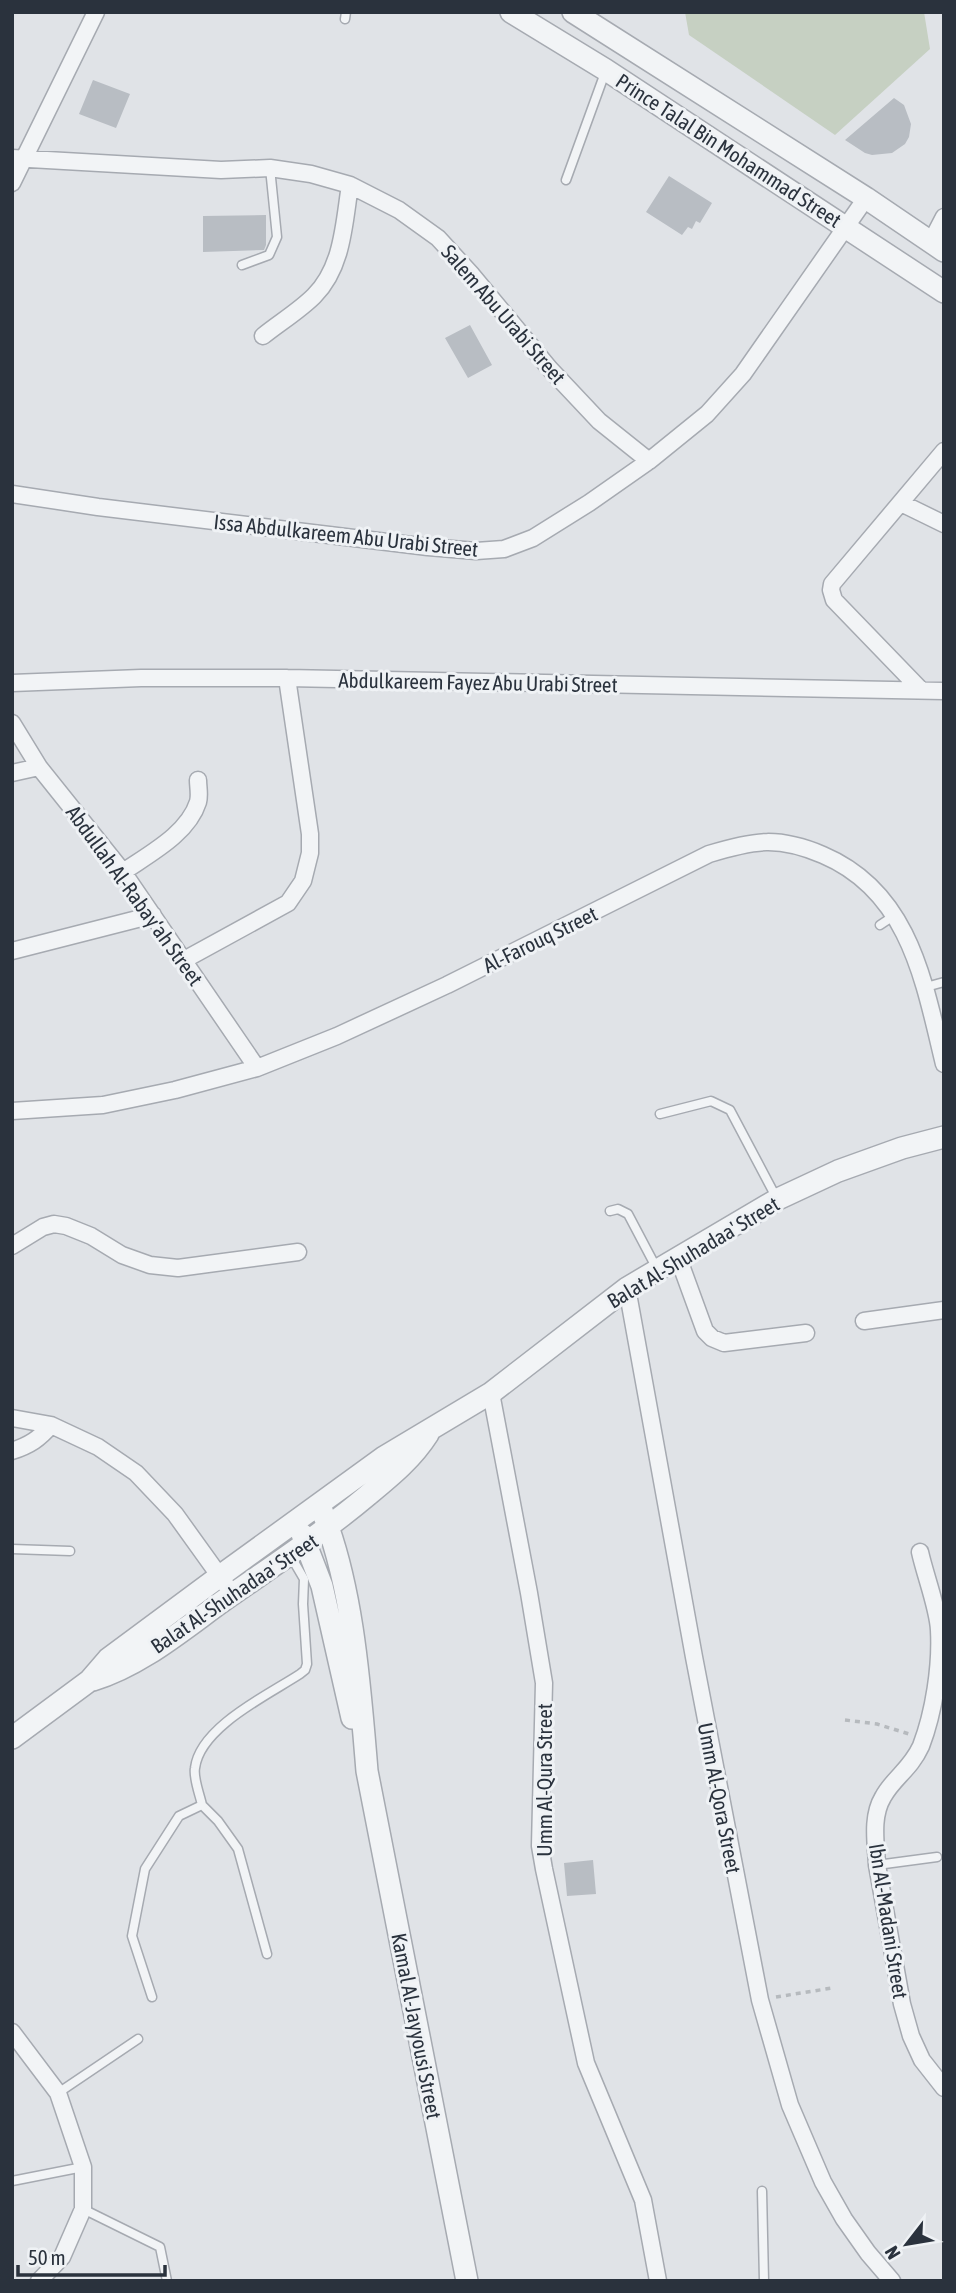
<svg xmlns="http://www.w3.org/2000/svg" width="956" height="2293" viewBox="0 0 956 2293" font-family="'Asap Condensed',sans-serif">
	<rect width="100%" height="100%" fill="#e0e3e7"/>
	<!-- green -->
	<path fill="#c6d0c2" d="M685,12H924L930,49L835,135L689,35Z"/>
	<!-- building -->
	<path fill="#b8bdc3" d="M93,80L130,94L116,128L79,114Z
		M894,98L904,105L911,124L909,137L905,144L892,153L872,155L865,153L845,140Z
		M669,176L712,203L700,223L696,221L692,229L688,227L682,235L646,212Z
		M266,215V245L264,250L203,252V216Z
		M470,325L492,365L468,378L445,338Z
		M593,1860L596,1894L567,1896L564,1863Z"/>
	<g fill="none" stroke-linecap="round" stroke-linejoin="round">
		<defs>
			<path id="service" d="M345,19L346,12
				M566,180L606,70
				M242,265L269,255L277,237L270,168
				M880,925L895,915
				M926,987L944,982
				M660,1114L711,1101L730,1110L776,1197
				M610,1211L618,1209L628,1214L657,1269
				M12,1549L70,1551
				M202,1805C200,1795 193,1778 195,1768C200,1727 268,1695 300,1674L305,1670L307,1664L303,1604L304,1579L290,1555
				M877,1865L937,1857
				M152,1997L132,1936L145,1869L179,1816L202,1805L218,1821L238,1849L267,1954
				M58,2093L138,2039
				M12,2181L83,2167
				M762,2191L764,2281
				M83,2209L160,2247L167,2281"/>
			<path id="minor" d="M12,158L221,170L270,168L311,174L350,185L399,210L438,238L472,275L550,369L599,421L649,461
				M12,183L96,12
				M931,242L944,217
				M263,336C279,323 299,311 314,296C343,267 344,223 350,185
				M12,494L98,507L428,547L476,551L504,549L533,538L589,503L649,461L707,414L743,374L866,198
				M901,503L944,524
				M12,683L141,678H287L944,691
				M920,689L834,600L831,590L832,584L944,451
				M12,723L39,767L123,872L257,1068
				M12,773L39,767
				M123,872C149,854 188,834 198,802C200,795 198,787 198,780
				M12,951L153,915
				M184,960L288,903L303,881L310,853V834L287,678
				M12,1111L103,1105L175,1090L257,1068L337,1036L447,985L709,854C755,840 778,836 823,855C910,892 924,982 944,1064
				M12,1246L43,1227L54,1224L66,1226L91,1236L122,1255L150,1265L178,1268L298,1252
				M678,1257L705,1331L712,1338L724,1343L806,1333
				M627,1288L694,1657L760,2000L790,2105L823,2182L844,2219L868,2253L892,2281
				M864,1321L944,1310
				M491,1393L529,1593L544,1683L540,1846L544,1869L586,2063L643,2200L658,2281
				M12,1418L51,1425L98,1447L136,1473L175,1514L226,1585
				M12,1451C30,1445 39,1439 51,1425
				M920,1552C925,1575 938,1608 939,1630C941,1666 934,1712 921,1746C910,1770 894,1777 883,1797C871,1817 876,1843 877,1865L902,2004L911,2036L922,2060L944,2088
				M12,2032L58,2093L83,2167V2209L62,2257L39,2281"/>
			<path id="tertiary" d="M511,12L606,70L944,292
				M573,12L866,198L944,251
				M320,1506C353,1583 360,1687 367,1771L467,2281
				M302,1534L322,1586L352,1718
				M93,1680C143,1665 187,1626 230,1596C277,1563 324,1532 368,1495C391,1476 412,1459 428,1434
				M12,1738L89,1681L108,1659L220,1576L384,1457L491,1393L627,1288L778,1199L838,1171L902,1148L944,1137"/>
		</defs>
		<!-- service casing -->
		<use href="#service" stroke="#a6aab1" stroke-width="11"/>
		<!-- minor casing -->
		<use href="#minor" stroke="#a6aab1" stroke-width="19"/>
		<!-- tertiary casing -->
		<use href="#tertiary" stroke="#a6aab1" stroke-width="24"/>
		<!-- path -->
		<path stroke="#b6babe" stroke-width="3.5" stroke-dasharray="5 5" stroke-linecap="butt" d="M845,1720L877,1724L909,1734
			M776,1997L832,1988"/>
		<!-- service -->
		<use href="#service" stroke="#f2f4f6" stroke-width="8"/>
		<!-- minor -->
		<use href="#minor" stroke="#f2f4f6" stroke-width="16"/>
		<!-- tertiary -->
		<use href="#tertiary" stroke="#f2f4f6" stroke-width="21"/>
	</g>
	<g text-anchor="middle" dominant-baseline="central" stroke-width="6" stroke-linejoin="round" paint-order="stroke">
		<!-- street labels -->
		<g font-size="21" fill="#2a323d" stroke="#eff2f5">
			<text transform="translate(729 150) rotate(33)">Prince Talal Bin Mohammad Street</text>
			<text transform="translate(504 314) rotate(49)">Salem Abu Urabi Street</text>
			<text transform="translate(346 535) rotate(6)">Issa Abdulkareem Abu Urabi Street</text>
			<text transform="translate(478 682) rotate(1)">Abdulkareem Fayez Abu Urabi Street</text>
			<text transform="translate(135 895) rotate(54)">Abdullah Al-Rabay‘ah Street</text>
			<text transform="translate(540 939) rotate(-26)">Al-Farouq Street</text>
			<text transform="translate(693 1252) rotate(-31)">Balat Al-Shuhadaa' Street</text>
			<text transform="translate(234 1593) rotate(-34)">Balat Al-Shuhadaa' Street</text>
			<text transform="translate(544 1780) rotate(-90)">Umm Al-Qura Street</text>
			<text transform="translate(720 1798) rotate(79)">Umm Al-Qora Street</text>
			<text transform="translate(889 1921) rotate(81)">Ibn Al-Madani Street</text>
			<text transform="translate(417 2026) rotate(79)">Kamal Al-Jayyousi Street</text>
		</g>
	</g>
	<!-- border -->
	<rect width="956" height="2293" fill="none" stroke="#2a323d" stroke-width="28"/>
	<!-- north arrow -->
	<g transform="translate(907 2244) rotate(239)" stroke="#eff2f5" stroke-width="5" paint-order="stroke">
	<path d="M0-5L12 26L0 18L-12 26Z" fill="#2a323d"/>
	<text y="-10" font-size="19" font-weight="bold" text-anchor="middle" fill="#2a323d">N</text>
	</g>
	<!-- scale -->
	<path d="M18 2265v10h147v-10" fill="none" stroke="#2a323d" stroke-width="3.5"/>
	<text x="28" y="2265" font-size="21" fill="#2a323d" stroke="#eff2f5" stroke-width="5" paint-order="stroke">50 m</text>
</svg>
